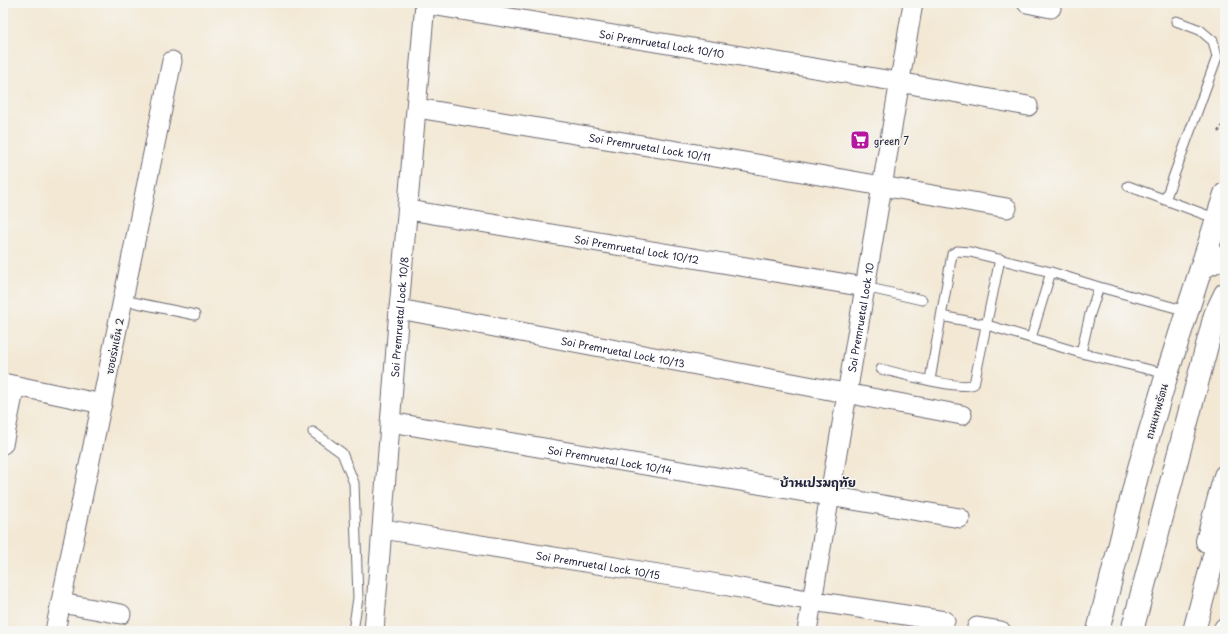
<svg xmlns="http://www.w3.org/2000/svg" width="1228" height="634" viewBox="0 0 1228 634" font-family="'Playpen Sans','Playpen Sans Thai',sans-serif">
	<rect width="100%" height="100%" fill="#f6f6f2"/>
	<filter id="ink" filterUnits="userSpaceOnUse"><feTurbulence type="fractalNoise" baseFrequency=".025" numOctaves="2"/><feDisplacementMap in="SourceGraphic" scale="8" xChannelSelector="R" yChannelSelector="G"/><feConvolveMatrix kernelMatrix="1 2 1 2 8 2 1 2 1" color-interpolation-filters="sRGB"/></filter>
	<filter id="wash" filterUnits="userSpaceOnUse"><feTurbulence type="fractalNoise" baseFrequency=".012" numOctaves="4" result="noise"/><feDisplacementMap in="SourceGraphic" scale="16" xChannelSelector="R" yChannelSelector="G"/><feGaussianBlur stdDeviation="0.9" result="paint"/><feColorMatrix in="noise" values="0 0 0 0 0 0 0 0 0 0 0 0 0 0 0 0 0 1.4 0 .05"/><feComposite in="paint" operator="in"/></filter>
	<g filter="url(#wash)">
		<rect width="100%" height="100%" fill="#f3e8d4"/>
	</g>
	<g filter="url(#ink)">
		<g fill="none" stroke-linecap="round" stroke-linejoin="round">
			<defs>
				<path id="service" d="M1128,186L1217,219
					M1165,200L1217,57L1213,41L1200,30L1176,21
					M865,287L922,300
					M1099,287L1187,311
					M123,300L195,315
					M941,316L987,325L1081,353L1167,374
					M1031,338L1051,272L1099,287L1090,314L1081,353
					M881,369C898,373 961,391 974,384L1000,259
					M930,380L952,254L957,251L970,252L1051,272
					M313,432L342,453L354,483L358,598L353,631"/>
				<g id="minor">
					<path d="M1027,3L1051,8"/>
					<path id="s1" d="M425,4L899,82L1028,106"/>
					<path id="s2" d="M417,108L745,162L1007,208"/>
					<path id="s3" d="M409,210L865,287"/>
					<path id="s4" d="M399,309L962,415"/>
					<path d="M3,383L102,404"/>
					<path id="s5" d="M390,422L960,518"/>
					<path d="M3,444L15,386"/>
					<path id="s6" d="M383,529L695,580L813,601L945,621"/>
					<path d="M61,603L121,614"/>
					<path d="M977,627L1001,631"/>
					<path d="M55,631L172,61"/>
					<path id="s7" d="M374,631L399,309L425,3"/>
					<path id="s8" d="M807,631L913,3"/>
				</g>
				<path id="secondary" d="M1098,631L1139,468L1167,374L1225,194
					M1132,631L1215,315L1225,294"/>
				<path id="trunk" d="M1201,268L1225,257
					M1207,541L1225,476"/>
				<path id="motorway" d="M1194,631L1225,515
					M1224,631L1225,629"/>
			</defs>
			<!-- service casing -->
			<use href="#service" stroke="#6b6771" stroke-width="11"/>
			<!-- minor casing -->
			<use href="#minor" stroke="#6b6771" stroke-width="21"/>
			<!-- secondary casing -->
			<use href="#secondary" stroke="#6b6771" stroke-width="24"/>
			<!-- trunk casing -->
			<use href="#trunk" stroke="#6b6771" stroke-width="24"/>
			<!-- motorway casing -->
			<use href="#motorway" stroke="#6b6771" stroke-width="24"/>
			<!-- path -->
			<path stroke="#6b6771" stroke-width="2.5" stroke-dasharray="3 3" stroke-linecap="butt" d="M1218,132L1223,125L1225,126"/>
			<!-- service -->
			<use href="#service" stroke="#fff" stroke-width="9"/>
			<!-- minor -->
			<use href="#minor" stroke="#fff" stroke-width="19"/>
			<!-- secondary -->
			<use href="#secondary" stroke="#fff" stroke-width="22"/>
			<!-- trunk -->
			<use href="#trunk" stroke="#fff" stroke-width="22"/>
			<!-- motorway -->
			<use href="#motorway" stroke="#fff" stroke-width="22"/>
		</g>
	</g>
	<!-- icons -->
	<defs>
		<symbol id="supermarket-square" viewBox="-11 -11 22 22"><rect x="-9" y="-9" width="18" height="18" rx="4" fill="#b5179e" stroke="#f6f6f2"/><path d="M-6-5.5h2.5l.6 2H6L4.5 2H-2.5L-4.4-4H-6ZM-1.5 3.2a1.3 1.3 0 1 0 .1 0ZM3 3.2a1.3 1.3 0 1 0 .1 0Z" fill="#fff"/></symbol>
	</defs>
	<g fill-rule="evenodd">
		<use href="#supermarket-square" x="849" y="129" width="22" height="22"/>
	</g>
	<g text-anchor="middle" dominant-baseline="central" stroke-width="3" stroke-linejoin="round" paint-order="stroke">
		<!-- street labels -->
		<g font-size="10" fill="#22223b" stroke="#f6f6f2">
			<text stroke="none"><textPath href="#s1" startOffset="240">Soi Premruetal Lock 10/10</textPath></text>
			<text stroke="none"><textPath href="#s2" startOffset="236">Soi Premruetal Lock 10/11</textPath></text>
			<text stroke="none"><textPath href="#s3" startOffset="231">Soi Premruetal Lock 10/12</textPath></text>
			<text stroke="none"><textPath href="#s7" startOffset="315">Soi Premruetal Lock 10/8</textPath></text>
			<text stroke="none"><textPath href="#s8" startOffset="318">Soi Premruetal Lock 10</textPath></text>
			<text transform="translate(114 346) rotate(-79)">ซอยร่มเย็น 2</text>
			<text stroke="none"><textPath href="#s4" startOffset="228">Soi Premruetal Lock 10/13</textPath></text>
			<text transform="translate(1156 411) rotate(-74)">ถนนเทพรัตน</text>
			<text stroke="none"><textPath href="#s5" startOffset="223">Soi Premruetal Lock 10/14</textPath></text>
			<text stroke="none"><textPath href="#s6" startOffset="218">Soi Premruetal Lock 10/15</textPath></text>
		</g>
		<!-- poi labels -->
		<g font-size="10" fill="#22223b" stroke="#f6f6f2" text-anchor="start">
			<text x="874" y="140">green 7</text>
		</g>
		<!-- quarter labels -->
		<g font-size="12" font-weight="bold" fill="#22223b" stroke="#f6f6f2">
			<text x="818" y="482">บ้านเปรมฤทัย</text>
		</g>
	</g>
	<!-- margin -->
	<rect width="1228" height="634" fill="none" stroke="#f6f6f2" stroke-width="16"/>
</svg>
